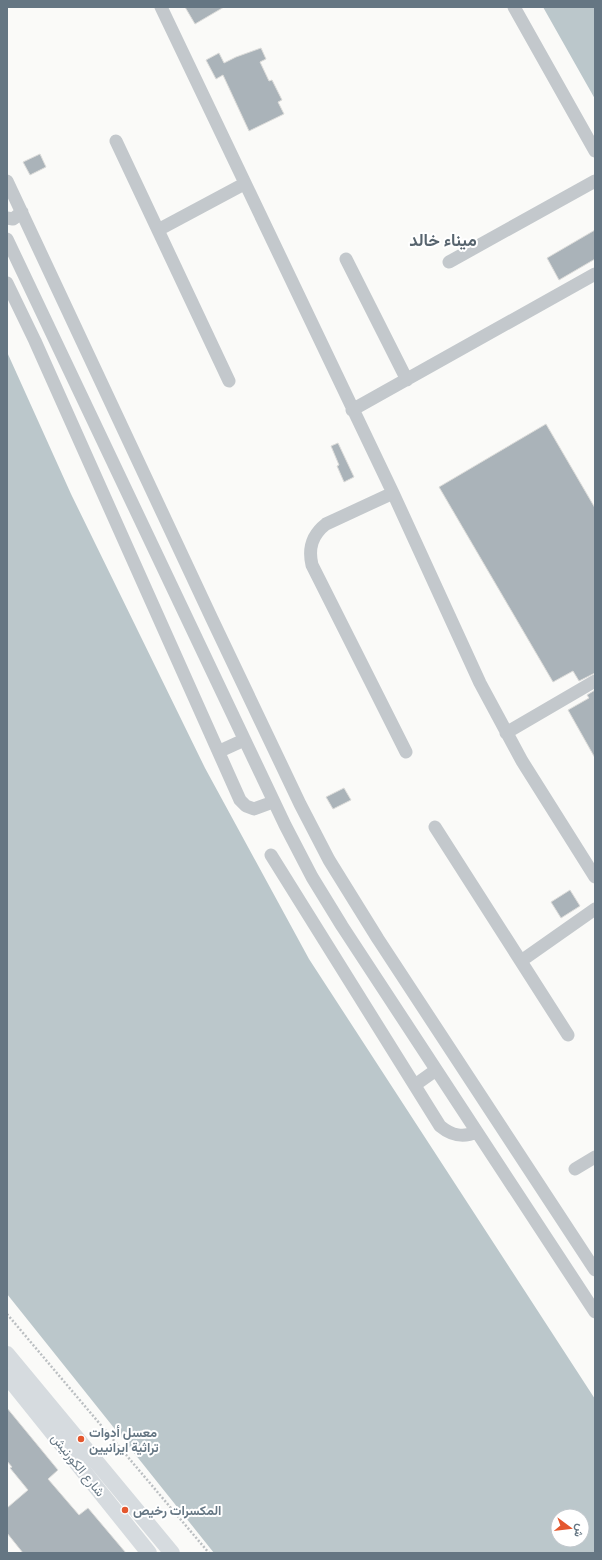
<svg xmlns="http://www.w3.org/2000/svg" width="602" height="1560" viewBox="0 0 602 1560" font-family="'Public Sans',Vazirmatn,sans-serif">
	<rect width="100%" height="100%" fill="#fafaf8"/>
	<!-- water -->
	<path fill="#bbc7cb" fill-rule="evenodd" d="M543,7H595V99Z
		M7,352L71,494L205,768L309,959L595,1399V1553H214L7,1294ZM558,1516H582V1540H558Z"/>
	<!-- building -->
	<path fill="#aab3b9" stroke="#dcdcda" d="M185,7H224L195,24Z
		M261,48L266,59L260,62L269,81L272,80L282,100L278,102L284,114L249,131L223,75L216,79L206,60L219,53L224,63L236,57Z
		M40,154L46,167L30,175L23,162Z
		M595,230V259L559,280L547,258Z
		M546,424L595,508V673L579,681L573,671L553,682L439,487Z
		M338,443L354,477L344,482L337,466L339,465L331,446Z
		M595,690V758L568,710L589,698L587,695Z
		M344,788L351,800L333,809L326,797Z
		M570,890L580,906L561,918L551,902Z
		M7,1408L58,1470L48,1479L79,1515L88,1508L126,1553H23L7,1533V1508L28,1490L10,1468L12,1467L7,1461Z"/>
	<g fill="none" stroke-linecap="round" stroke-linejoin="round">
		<!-- path -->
		<path stroke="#bbbfc2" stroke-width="2.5" stroke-dasharray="2 2" stroke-linecap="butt" d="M7,1314L209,1553"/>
		<!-- minor -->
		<path stroke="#c3c8cc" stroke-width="13" d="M161,7L393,493L480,683L522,761L595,877
			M514,7L595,151
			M116,141L229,381
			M7,181L212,619L300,804L329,860L378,939L595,1270
			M7,218L13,219L22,212
			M158,230L244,184
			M7,239L285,825L312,877L342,926L595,1312
			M346,259L407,380
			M449,262L595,181
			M7,283L35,341L240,800L246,806L254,809L273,802
			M352,410L595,274
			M393,493L326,524C312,535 308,548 312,565L406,752
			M506,733L595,681
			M220,751L244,740
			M435,827L568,1035
			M271,855L440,1126C452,1136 463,1138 477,1132
			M521,961L595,909
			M415,1085L436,1070
			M575,1169L595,1157"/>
		<!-- major -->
		<path stroke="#d6dbdf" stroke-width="16" d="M7,1354L172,1553
			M7,1376L149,1553"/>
	</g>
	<!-- markers -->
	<g fill="#e4572e" stroke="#fff" stroke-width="1.5">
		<circle cx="81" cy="1439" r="4"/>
		<circle cx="125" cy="1510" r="4"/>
	</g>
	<g text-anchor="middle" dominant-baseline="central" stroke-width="4" stroke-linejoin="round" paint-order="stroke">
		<!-- poi labels -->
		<g font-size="13" font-weight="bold" fill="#657683" stroke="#fff" text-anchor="start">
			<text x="89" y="1432">معسل أدوات<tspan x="89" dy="15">تراثية ايرانيين</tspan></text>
			<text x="133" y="1510">المكسرات رخيص</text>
		</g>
		<!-- street labels -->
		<g font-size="13" fill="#657683" stroke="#fff">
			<text transform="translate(78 1465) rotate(51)">شارع الكورنيش</text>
		</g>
		<!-- district labels -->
		<g font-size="17" font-weight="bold" fill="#57646e" stroke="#fff">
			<text x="443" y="240">ميناء خالد</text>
		</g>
	</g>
	<!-- border -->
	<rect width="602" height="1560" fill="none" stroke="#657683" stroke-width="16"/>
	<!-- north arrow -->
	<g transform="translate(570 1528) rotate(105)"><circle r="19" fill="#ffffff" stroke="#c1c8cd"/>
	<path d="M0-3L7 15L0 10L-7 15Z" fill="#e4572e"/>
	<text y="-6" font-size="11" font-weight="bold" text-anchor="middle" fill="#657683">ش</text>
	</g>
</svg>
